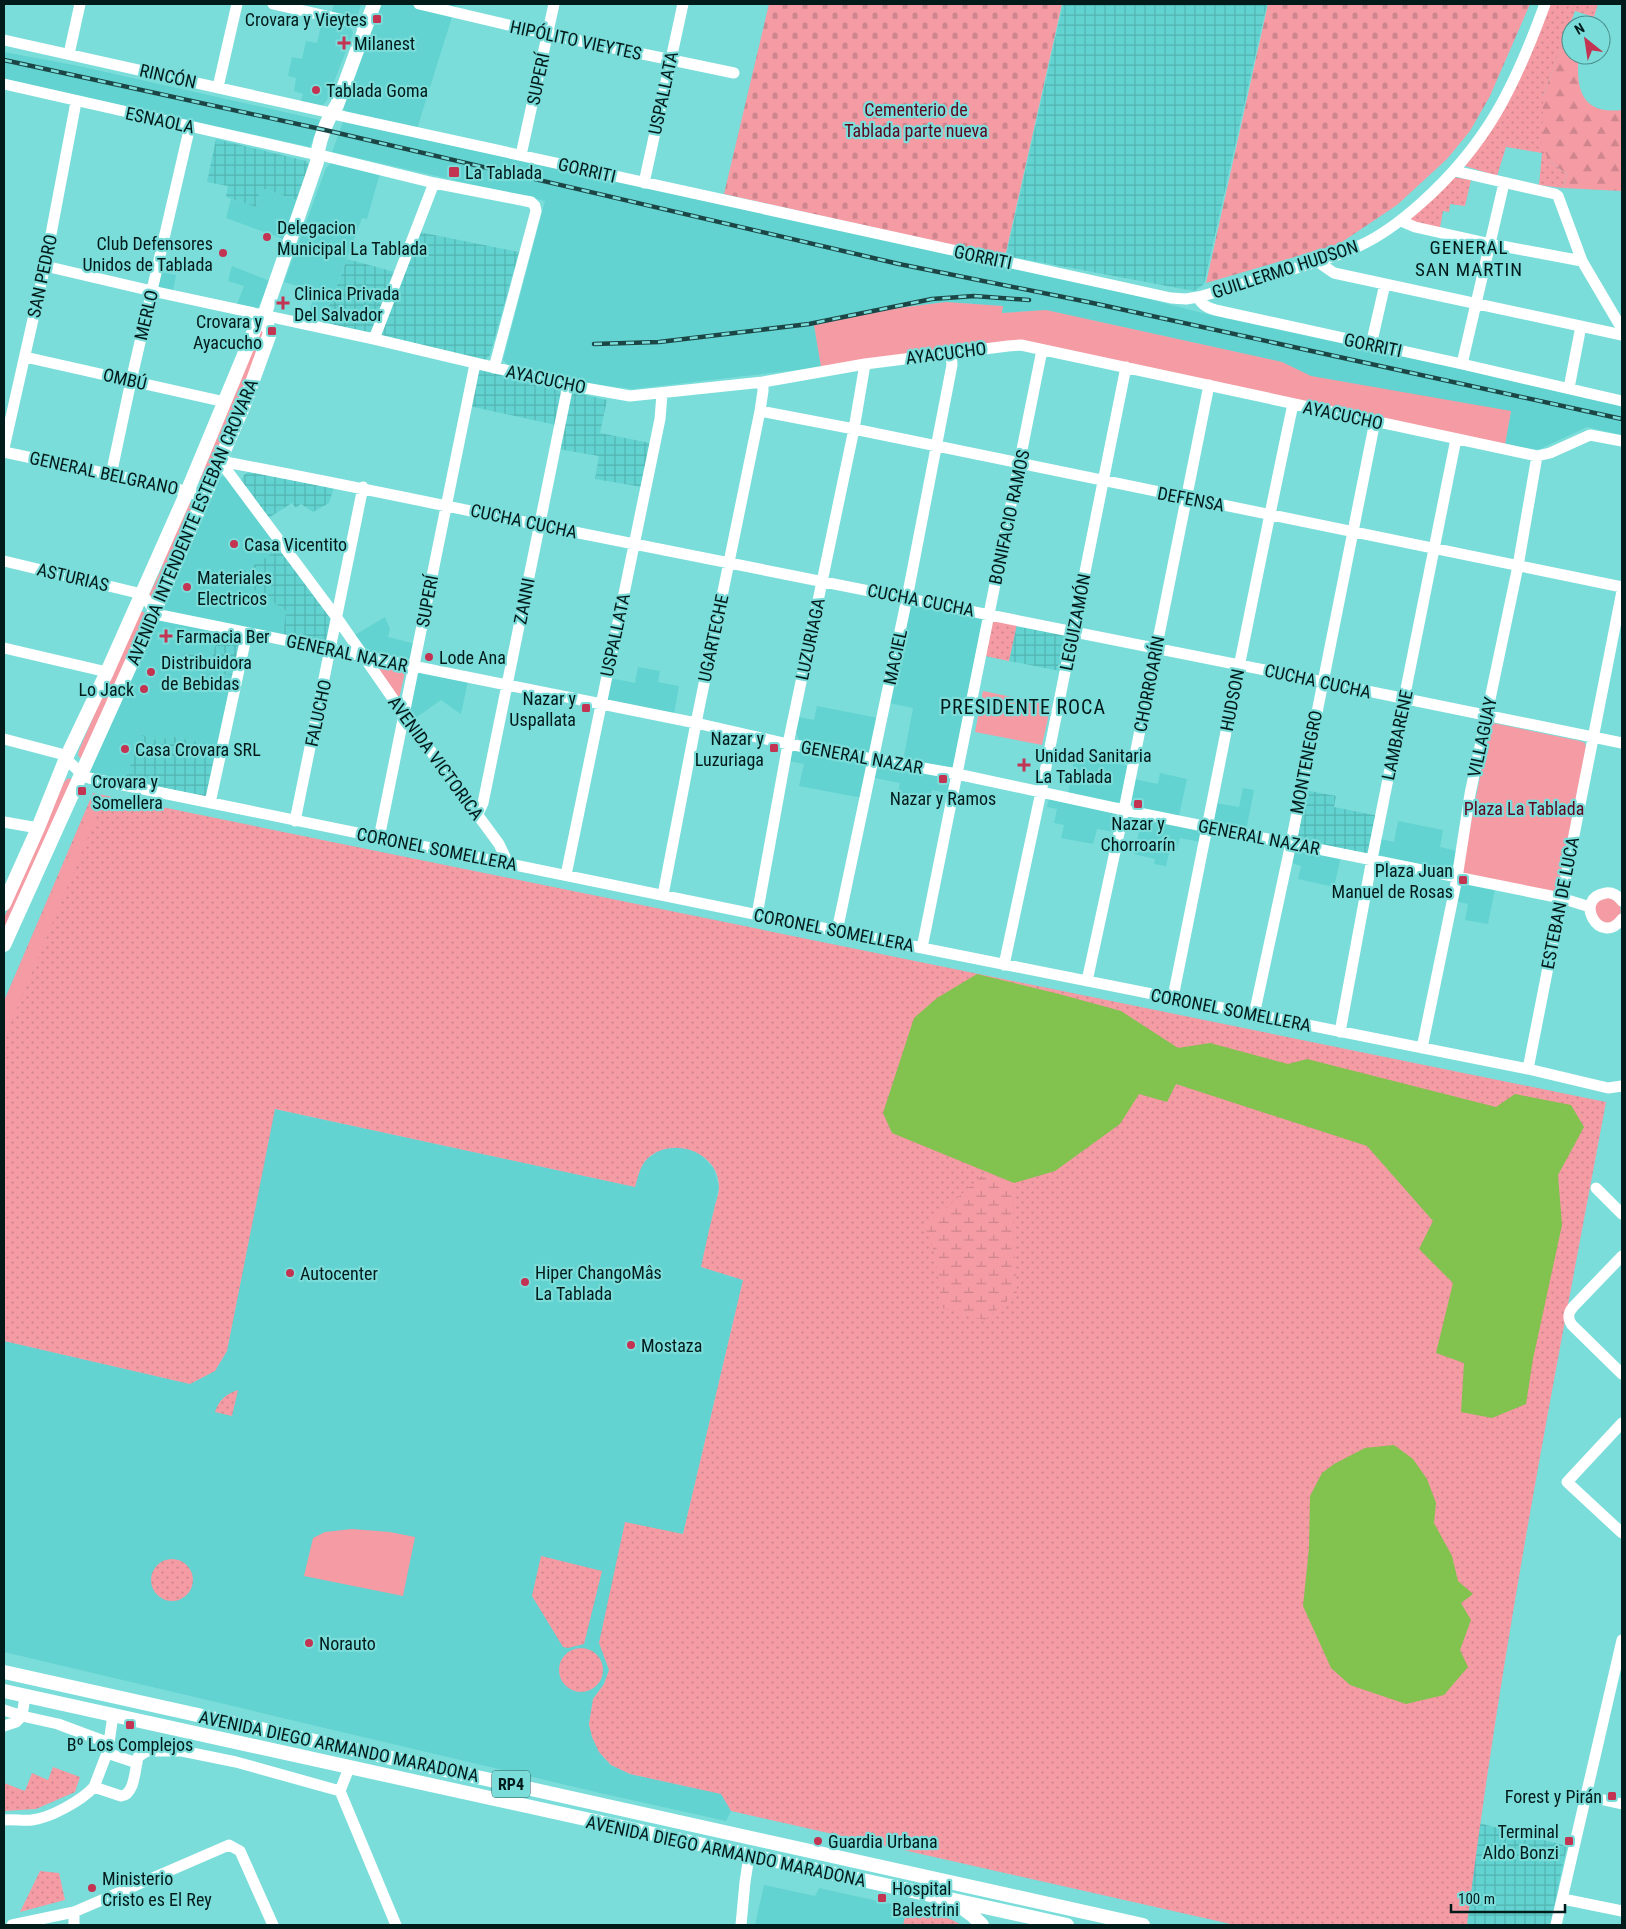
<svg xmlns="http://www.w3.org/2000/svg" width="1626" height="1929" viewBox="0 0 1626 1929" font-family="'Roboto Condensed',sans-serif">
	<defs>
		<pattern id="industrial-grid" width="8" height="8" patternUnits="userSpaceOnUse" patternTransform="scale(1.25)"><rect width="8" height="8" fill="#62d3d0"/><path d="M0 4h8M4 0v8" fill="none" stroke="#53b5b2"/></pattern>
		<pattern id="grass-dots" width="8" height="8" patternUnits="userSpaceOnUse" patternTransform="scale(1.25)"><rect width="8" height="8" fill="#f49ba4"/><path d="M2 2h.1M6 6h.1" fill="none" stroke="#cf858d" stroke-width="1.8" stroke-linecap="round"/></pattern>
		<pattern id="forest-firs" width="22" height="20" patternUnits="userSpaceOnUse" patternTransform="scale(1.25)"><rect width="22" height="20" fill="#f49ba4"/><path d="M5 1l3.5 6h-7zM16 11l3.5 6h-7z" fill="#cf858d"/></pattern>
		<pattern id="wetland-marsh" width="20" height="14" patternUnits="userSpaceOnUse" patternTransform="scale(1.25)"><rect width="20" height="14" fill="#f49ba4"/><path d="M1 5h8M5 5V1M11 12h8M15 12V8" fill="none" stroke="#cf858d"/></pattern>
		<pattern id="cemetery-stones" width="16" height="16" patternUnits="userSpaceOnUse" patternTransform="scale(1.25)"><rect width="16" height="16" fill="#f49ba4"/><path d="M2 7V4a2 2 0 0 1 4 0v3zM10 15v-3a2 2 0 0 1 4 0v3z" fill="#cf858d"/></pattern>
	</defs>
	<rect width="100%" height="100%" fill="#7bddda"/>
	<!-- built -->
	<path fill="#62d3d0" d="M334,4H361L357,18L332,12Z
		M382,4H456L417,129L346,112L343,108Z
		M322,21L350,26L353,33L327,100L321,107L300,103L303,94L294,91L296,78L288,76L292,57L302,59L306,41L317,43Z
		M4,52L79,66L320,120L310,147L4,79Z
		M343,122L1110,289L1210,315L1622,404V435L1587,427L1540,449L1531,450L1505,445L1511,412L1310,376L1282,362L1046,310L1002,313L1003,306L946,302L898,308L814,325L821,367L633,389L569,381L508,365L503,360L545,201L332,152Z
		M331,163L380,173L367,219L362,218L322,324L307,320L312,302L301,299L304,288L284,282L326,168Z
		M261,188L300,201L286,240L226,218L231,199L256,207Z
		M232,266L270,281L257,310L236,307L244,286L228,281Z
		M161,272L176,275L173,291L161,289L158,286Z
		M221,476L226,478L279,549L237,577L286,611L283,635L163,611L162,607Z
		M915,604L981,618L982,621L954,768L903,761L913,708L889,703L909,606Z
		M385,617L390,629L388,637L416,644L412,660L371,654L355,635Z
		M162,619L219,631L212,658L183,653L180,661L190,666L234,676L218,746L169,736L160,741L142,735L124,781L91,775L88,772L157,620Z
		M638,667L660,671L658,682L679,686L674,714L607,700L610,678L635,683Z
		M420,672L468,681L461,714L441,700L414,719L408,710L417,674Z
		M817,706L878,718L869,753L866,754L800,740L798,738L796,731L799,717L814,720Z
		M795,750L862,762L867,769L862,798L799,786L804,764L789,761L791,754Z
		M1075,755L1129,766L1122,801L1115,803L1068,794Z
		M879,765L949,778L952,781L951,794L932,790L927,808L896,801L900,783L875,778L877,767Z
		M1160,773L1187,779L1179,816L1133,807L1129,802L1134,779L1158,784Z
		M1243,788L1254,790L1246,831L1215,825L1212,820L1216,803L1239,807Z
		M1049,798L1116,814L1114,832L1097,829L1093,844L1061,838L1064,825L1054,823L1057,809L1047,807Z
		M1128,816L1200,830L1202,833L1200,842L1180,838L1177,850L1170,849L1166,866L1154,864L1155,859L1134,854L1139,832L1123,828Z
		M1398,821L1443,830L1440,847L1457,851L1452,870L1448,871L1379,855L1381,839L1394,842Z
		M1295,849L1341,857L1334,887L1298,879L1301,866L1292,863Z
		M1459,883L1495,889L1488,924L1465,920L1468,904L1455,901Z
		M274,1109L635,1187L640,1169L647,1159L660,1150L677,1147L699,1152L714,1169L719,1187L701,1267L743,1280L683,1534L625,1523L605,1658L609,1670L604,1684L593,1699L589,1724L592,1737L599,1752L611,1765L630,1774L722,1794L731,1811L726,1821L600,1793L4,1652V1341L190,1384L215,1371L227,1351Z
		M764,1885L815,1896L819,1888L941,1915L950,1918L961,1925H755Z"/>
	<!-- industrial -->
	<path fill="url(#industrial-grid)" d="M1063,4H1267L1204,284L1194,291L1006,256Z
		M216,139L306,161L312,167L300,201L261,188L256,207L226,197L228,186L207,182Z
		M419,232L519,252L490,355L486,359L482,361L384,339L380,332Z
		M347,259L395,272L372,331L369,333L322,324Z
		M478,370L558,388L562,395L556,425L469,406Z
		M576,393L607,400L600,433L650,443L642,487L595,479L599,456L558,449L571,395Z
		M249,471L334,487L329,503L313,512L301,504L296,508L292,503L267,519L241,483L243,476Z
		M279,549L333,620L326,644L283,635L286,611L236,577Z
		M1017,624L1065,635L1066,637L1060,671L1009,661Z
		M219,631L241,636L234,676L190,666L180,661L183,653L212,658Z
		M142,735L160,741L169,736L218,746L207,795L205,796L124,781Z
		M1305,790L1336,796L1334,807L1379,816L1370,852L1365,854L1299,842L1296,836Z
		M1479,1823L1567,1846L1550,1925H1467Z"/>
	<!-- grass -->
	<path fill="url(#grass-dots)" d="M1550,4H1598L1594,17L1575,11L1543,96L1549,161L1567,174L1563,188L1539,185L1542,153L1506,147L1497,176L1465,166Z
		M1453,177L1471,180L1465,206L1450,204L1449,212L1443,211L1440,228L1411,221V215Z
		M995,621L1017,624L1009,661L985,656L991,624Z
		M93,793L1606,1102C1555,1375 1501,1649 1467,1925H1235L731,1811L721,1794L630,1774L611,1765L599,1752L592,1737L589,1724L593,1699L604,1684L609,1670L599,1643L625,1522L683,1534L743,1280L701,1267C705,1248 709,1229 714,1210C715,1203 719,1195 719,1187C719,1152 672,1135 647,1159C640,1166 638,1177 635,1187L275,1109L227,1351L215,1371L190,1384L4,1341V1001Z
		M238,1390L232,1416L215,1412C219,1400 226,1394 238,1390Z
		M541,1556L602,1571L584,1644L568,1648L563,1647L532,1596Z
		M151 1580a21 21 0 1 1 42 0a21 21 0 1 1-42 0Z
		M559 1670a22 22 0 1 1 44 0a22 22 0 1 1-44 0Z
		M53,1767L80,1777L75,1792L36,1809L4,1811V1783L25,1791L32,1773L48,1780Z
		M40,1871L59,1873L65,1900L20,1912Z
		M907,1908C925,1912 945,1914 961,1925H903Z"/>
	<!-- forest -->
	<path fill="url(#forest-firs)" d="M1566,34H1571V55H1579C1575,89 1582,115 1622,110V191L1563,188L1567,174L1549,161L1542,144L1543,96Z"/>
	<!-- wetland -->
	<path fill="url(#wetland-marsh)" d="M985,1173L1014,1183L1013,1227L1017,1292L985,1320L942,1308L935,1254L925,1227Z"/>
	<!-- cemetery -->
	<path fill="url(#cemetery-stones)" d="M769,4H1062L1005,257L724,194Z
		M1268,4H1530L1490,96L1470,131L1447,159L1397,205L1339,244L1206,283Z"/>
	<!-- green -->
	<path fill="#f49ba4" d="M946,302L1003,306L1002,313L1046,310L1282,362L1311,376L1511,411L1505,445L1022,344L821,367L814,325L898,308Z
		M259,330H263L265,336L204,484L199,480Z
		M192,502L194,506L152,602L149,595L162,568L164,555L187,503Z
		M141,611L147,614L84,758H80L78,755L79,750L138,613Z
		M376,667L405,672L399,699Z
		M983,691L1051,705L1042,745L975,732Z
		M1493,723L1580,741L1585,743L1586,748L1558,889L1555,892L1467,875L1463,872L1462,867L1490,727Z
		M70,778L72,780L4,940V918L64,782L67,779Z
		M96,794L105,796L4,1040V1002Z
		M1606,896C1616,901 1623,904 1620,916L1610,924L1597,921L1594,904Z
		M352,1529L390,1532L415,1537L403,1596L304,1576L313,1538L325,1532Z"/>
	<!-- water -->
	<path fill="#82c24e" d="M977,974L1059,994L1121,1011L1178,1048L1210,1043L1288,1064L1307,1059L1496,1107L1515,1094L1571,1105L1584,1127L1558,1175L1562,1225L1533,1359L1526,1404L1492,1418L1461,1412L1464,1363L1436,1353L1453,1283L1419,1249L1433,1221L1367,1146L1176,1084L1167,1102L1139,1094L1120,1124L1055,1171L1014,1183L892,1133L883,1113L914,1018L937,998Z
		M1394,1445L1413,1459L1427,1479L1436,1503L1434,1523L1452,1556L1458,1581L1473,1594L1461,1603L1471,1620L1460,1650L1468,1667L1444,1695L1406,1704L1350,1685L1331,1668L1303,1606L1309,1548L1310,1496L1322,1473L1334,1464L1365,1448Z"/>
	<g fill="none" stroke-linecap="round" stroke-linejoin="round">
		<!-- minor -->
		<path stroke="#fff" stroke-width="11" d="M273,4L366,25
			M419,4L547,34L734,73
			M4,40L331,113
			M69,54L80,4
			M4,84L317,155
			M218,87L237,4
			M337,115L1171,298L1186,299L1198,297C1202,306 1210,309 1220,311L1462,364L1622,401
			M521,155L554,4
			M324,156L434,183L531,202L535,206L536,211L494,368
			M1455,171L1555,194L1558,196L1582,261L1622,329
			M644,183L683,4
			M1401,221L1415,227L1491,244L1582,261
			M1318,262L1334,273L1622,335
			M45,266L152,291L374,339L568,385L630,396L763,382L865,364L1008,346L1021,345L1537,456L1550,453L1590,435L1622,441
			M1198,297C1225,290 1252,281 1279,273C1307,265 1335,258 1361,245C1383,235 1402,220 1420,204C1487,145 1515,86 1545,4
			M374,339L434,183
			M1371,345L1385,284
			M25,357L225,402
			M1462,364L1504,183
			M1569,388L1581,326
			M760,411L854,429L1622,587
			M4,448L45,266L76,102
			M4,452L174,488L205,497
			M220,461C328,481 436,504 544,526C904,597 1263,669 1622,743
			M220,461L337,618L405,716L499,844L508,863
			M111,475L131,381L190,126
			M4,561L142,594L155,611L160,615L696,723L788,744L957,774L1124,810L1561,898L1590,907
			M4,648L107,672
			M4,739L61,754L85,777L89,778L837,931L1528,1069L1608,1088L1622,1086
			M210,803L247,633
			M477,816L483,803L568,385
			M295,821L363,487
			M4,822L38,828
			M379,838L475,364
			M566,875L660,419L662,394
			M663,895L696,723L760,411L763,391V382
			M1622,901C1618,896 1613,892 1606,893C1572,898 1600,948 1622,919
			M757,915L788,744L854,429L865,364
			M837,931L907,598L952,365L951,352
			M922,948L1042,350
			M1004,965L1041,792L1126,367
			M1087,981L1124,810L1209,385
			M1173,997C1213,800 1251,601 1293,404
			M1254,1015L1291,843L1375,421
			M1340,1032L1372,859L1456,439
			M1422,1048L1457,878L1470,794L1518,566L1537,456
			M1528,1069L1622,591
			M1596,1188L1622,1214
			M1622,1256L1573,1307C1568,1313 1567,1318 1572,1325L1622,1374
			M1622,1423L1567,1482L1622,1533
			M4,1710L22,1716L58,1724L109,1743L107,1753L94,1787L121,1796C135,1795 135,1768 138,1757L147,1751H182L236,1762L340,1791L396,1925
			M4,1726L16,1722L22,1716L25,1696
			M109,1743L113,1715
			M107,1753L137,1763
			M340,1791L349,1768
			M1586,1796L1622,1804
			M4,1820C13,1819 23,1821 32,1820C50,1818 81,1801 94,1787
			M1563,1899L1622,1911
			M74,1912V1925
			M12,1925L74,1912L229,1845L240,1851L273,1925
			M741,1925L745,1882L749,1856
			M1556,1925L1622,1640"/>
		<!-- major -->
		<path stroke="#fff" stroke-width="14" d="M4,904L38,828L66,758L107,672L187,492L256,326L264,316L317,162C317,144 327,119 337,105L374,4
			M4,945L149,624L244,405L270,333L264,316
			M4,1672L1143,1925
			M4,1691L1067,1925
			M957,1904L972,1915L982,1925"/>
		<defs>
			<path id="rail" d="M4,60L325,130L899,264L1088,302L1622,419
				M594,344L659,342L809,324L932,299L974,296L1029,300"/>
		</defs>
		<!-- rail casing -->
		<use href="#rail" stroke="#1b4645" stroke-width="4.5"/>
		<!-- rail -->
		<use href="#rail" stroke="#7bddda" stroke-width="2.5" stroke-dasharray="8" stroke-linecap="butt"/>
	</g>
	<!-- markers -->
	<g fill="#c33352" stroke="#7bddda" stroke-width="2">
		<rect x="372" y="14" width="10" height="10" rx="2.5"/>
		<path d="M341.5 35.5h5v5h5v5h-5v5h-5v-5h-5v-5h5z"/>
		<circle cx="316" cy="90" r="5"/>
		<rect x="448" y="166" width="12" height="12" rx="2.5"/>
		<circle cx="267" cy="237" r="5"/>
		<circle cx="223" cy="253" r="5"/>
		<path d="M280.5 295.5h5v5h5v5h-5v5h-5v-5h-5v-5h5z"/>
		<rect x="267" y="326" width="10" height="10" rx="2.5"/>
		<circle cx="234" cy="544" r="5"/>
		<circle cx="187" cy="587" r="5"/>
		<path d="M163.5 628.5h5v5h5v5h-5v5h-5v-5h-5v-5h5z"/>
		<circle cx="429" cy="657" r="5"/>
		<circle cx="151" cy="672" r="5"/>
		<circle cx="144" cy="689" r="5"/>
		<rect x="581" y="703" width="10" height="10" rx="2.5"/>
		<rect x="769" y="743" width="10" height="10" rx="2.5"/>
		<circle cx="125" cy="749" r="5"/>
		<path d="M1021.5 757.5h5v5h5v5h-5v5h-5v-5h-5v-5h5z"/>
		<rect x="938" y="774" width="10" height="10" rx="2.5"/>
		<rect x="77" y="786" width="10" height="10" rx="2.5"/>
		<rect x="1133" y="799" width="10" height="10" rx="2.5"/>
		<rect x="1458" y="875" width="10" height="10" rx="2.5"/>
		<circle cx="290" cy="1273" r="5"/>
		<circle cx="525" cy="1282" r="5"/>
		<circle cx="631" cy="1345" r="5"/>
		<circle cx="309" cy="1643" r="5"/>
		<rect x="125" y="1720" width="10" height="10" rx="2.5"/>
		<rect x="1607" y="1791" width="10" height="10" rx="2.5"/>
		<circle cx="818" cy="1841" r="5"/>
		<rect x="1564" y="1836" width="10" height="10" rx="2.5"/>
		<circle cx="92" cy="1888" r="5"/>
		<rect x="877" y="1893" width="10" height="10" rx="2.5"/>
	</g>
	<g text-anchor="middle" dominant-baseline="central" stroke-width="4.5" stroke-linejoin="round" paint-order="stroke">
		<!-- shield labels -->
		<rect fill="#7bddda" stroke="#255554" stroke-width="1" x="492" y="1770.5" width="38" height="27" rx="4"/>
		<g font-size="16" font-weight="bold" fill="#001b1a">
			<text x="511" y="1784">RP4</text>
		</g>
		<!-- poi labels -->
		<g font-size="18" fill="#001b1a" stroke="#7bddda" text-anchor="start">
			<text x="367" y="19" text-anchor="end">Crovara y Vieytes</text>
			<text x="354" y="43">Milanest</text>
			<text x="326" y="90">Tablada Goma</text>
			<text x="465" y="172">La Tablada</text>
			<text x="277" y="227">Delegacion<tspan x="277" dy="21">Municipal La Tablada</tspan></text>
			<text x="213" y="243" text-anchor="end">Club Defensores<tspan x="213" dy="21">Unidos de Tablada</tspan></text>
			<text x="294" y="293">Clinica Privada<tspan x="294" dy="21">Del Salvador</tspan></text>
			<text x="262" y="321" text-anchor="end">Crovara y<tspan x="262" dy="21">Ayacucho</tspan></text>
			<text x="244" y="544">Casa Vicentito</text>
			<text x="197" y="577">Materiales<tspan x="197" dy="21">Electricos</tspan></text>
			<text x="176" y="636">Farmacia Ber</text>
			<text x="439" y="657">Lode Ana</text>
			<text x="161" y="662">Distribuidora<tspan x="161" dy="21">de Bebidas</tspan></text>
			<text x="134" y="689" text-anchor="end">Lo Jack</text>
			<text x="576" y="698" text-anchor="end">Nazar y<tspan x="576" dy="21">Uspallata</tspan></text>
			<text x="764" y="738" text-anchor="end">Nazar y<tspan x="764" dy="21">Luzuriaga</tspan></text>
			<text x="135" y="749">Casa Crovara SRL</text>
			<text x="1035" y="755">Unidad Sanitaria<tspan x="1035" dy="21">La Tablada</tspan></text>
			<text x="92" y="781">Crovara y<tspan x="92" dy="21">Somellera</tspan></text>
			<text x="943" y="798" text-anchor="middle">Nazar y Ramos</text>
			<text x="1138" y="823" text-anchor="middle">Nazar y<tspan x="1138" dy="21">Chorroarín</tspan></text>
			<text x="1453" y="870" text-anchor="end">Plaza Juan<tspan x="1453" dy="21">Manuel de Rosas</tspan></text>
			<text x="535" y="1272">Hiper ChangoMâs<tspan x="535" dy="21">La Tablada</tspan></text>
			<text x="300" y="1273">Autocenter</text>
			<text x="641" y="1345">Mostaza</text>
			<text x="319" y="1643">Norauto</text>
			<text x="130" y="1744" text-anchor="middle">Bº Los Complejos</text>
			<text x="1602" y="1796" text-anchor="end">Forest y Pirán</text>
			<text x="1559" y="1831" text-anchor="end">Terminal<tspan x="1559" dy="21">Aldo Bonzi</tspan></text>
			<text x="828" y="1841">Guardia Urbana</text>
			<text x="102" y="1878">Ministerio<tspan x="102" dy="21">Cristo es El Rey</tspan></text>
			<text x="892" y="1888">Hospital<tspan x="892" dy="21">Balestrini</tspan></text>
		</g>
		<!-- street labels -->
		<g font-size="18" fill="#001b1a" stroke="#7bddda">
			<text transform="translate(576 40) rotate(12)">HIPÓLITO VIEYTES</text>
			<text transform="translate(168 76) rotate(13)">RINCÓN</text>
			<text transform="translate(538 79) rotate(-78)">SUPERÍ</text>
			<text transform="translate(663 93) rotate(-78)">USPALLATA</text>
			<text transform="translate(160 120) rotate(12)">ESNAOLA</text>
			<text transform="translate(587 170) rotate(13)">GORRITI</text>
			<text transform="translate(983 257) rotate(12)">GORRITI</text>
			<text transform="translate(1285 269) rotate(-18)">GUILLERMO HUDSON</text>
			<text transform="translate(42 276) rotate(-78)">SAN PEDRO</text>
			<text transform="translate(146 315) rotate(-77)">MERLO</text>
			<text transform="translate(1373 345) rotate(12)">GORRITI</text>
			<text transform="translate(946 353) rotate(-7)">AYACUCHO</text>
			<text transform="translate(125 379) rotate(13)">OMBÚ</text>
			<text transform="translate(546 379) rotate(12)">AYACUCHO</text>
			<text transform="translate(1343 415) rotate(12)">AYACUCHO</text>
			<text transform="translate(104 473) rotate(12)">GENERAL BELGRANO</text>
			<text transform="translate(1191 499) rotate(11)">DEFENSA</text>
			<text transform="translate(1009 517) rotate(-78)">BONIFACIO RAMOS</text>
			<text transform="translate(524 521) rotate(12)">CUCHA CUCHA</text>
			<text transform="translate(192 522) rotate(-67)">AVENIDA INTENDENTE ESTEBAN CROVARA</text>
			<text transform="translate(73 577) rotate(13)">ASTURIAS</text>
			<text transform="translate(921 600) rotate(11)">CUCHA CUCHA</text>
			<text transform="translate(427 601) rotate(-79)">SUPERÍ</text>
			<text transform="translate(524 601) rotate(-79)">ZANNI</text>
			<text transform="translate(1075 622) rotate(-79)">LEGUIZAMÓN</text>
			<text transform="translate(615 635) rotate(-78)">USPALLATA</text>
			<text transform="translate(713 638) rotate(-78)">UGARTECHE</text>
			<text transform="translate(810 639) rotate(-78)">LUZURIAGA</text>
			<text transform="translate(347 653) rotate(12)">GENERAL NAZAR</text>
			<text transform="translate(895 657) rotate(-78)">MACIEL</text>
			<text transform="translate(1318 681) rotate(12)">CUCHA CUCHA</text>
			<text transform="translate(1149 684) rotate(-79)">CHORROARÍN</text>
			<text transform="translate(1232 700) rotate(-79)">HUDSON</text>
			<text transform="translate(318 713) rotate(-78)">FALUCHO</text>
			<text transform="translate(1397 735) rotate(-78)">LAMBARENE</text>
			<text transform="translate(1482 737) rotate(-78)">VILLAGUAY</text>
			<text transform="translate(862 757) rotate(10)">GENERAL NAZAR</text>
			<text transform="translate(436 758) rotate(54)">AVENIDA VICTORICA</text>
			<text transform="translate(1306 762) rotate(-79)">MONTENEGRO</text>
			<text transform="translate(1259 837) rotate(11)">GENERAL NAZAR</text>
			<text transform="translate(437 849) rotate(11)">CORONEL SOMELLERA</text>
			<text transform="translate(1560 903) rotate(-79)">ESTEBAN DE LUCA</text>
			<text transform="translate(834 930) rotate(11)">CORONEL SOMELLERA</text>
			<text transform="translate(1231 1010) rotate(11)">CORONEL SOMELLERA</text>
			<text transform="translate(339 1746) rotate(12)">AVENIDA DIEGO ARMANDO MARADONA</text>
			<text transform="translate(726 1851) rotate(12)">AVENIDA DIEGO ARMANDO MARADONA</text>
		</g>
		<!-- park labels -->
		<g font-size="18" fill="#5b061e" stroke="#7bddda">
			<text x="916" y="109">Cementerio de<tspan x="916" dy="21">Tablada parte nueva</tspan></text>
			<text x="1524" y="808">Plaza La Tablada</text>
		</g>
		<!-- neighbourhood labels -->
		<g font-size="19" letter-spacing="1" fill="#001b1a" stroke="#7bddda">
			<text x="1469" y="247">GENERAL<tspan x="1469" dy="22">SAN MARTIN</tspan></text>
		</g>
		<!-- quarter labels -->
		<g font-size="20" letter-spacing="1" fill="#001b1a" stroke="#7bddda">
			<text x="1023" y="707">PRESIDENTE ROCA</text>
		</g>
	</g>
	<!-- border -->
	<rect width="1626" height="1929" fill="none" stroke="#001b1a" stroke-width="10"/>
	<!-- north arrow -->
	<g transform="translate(1586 40) rotate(330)"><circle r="24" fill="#7bddda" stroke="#4a8f8d"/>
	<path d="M0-4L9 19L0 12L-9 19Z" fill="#c33352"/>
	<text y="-8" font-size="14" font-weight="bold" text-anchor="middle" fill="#001b1a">N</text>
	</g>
	<!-- scale -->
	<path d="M1451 1904v8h114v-8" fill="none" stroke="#001b1a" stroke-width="2.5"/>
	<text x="1458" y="1904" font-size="15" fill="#001b1a" stroke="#7bddda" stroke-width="4" paint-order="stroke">100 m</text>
</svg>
